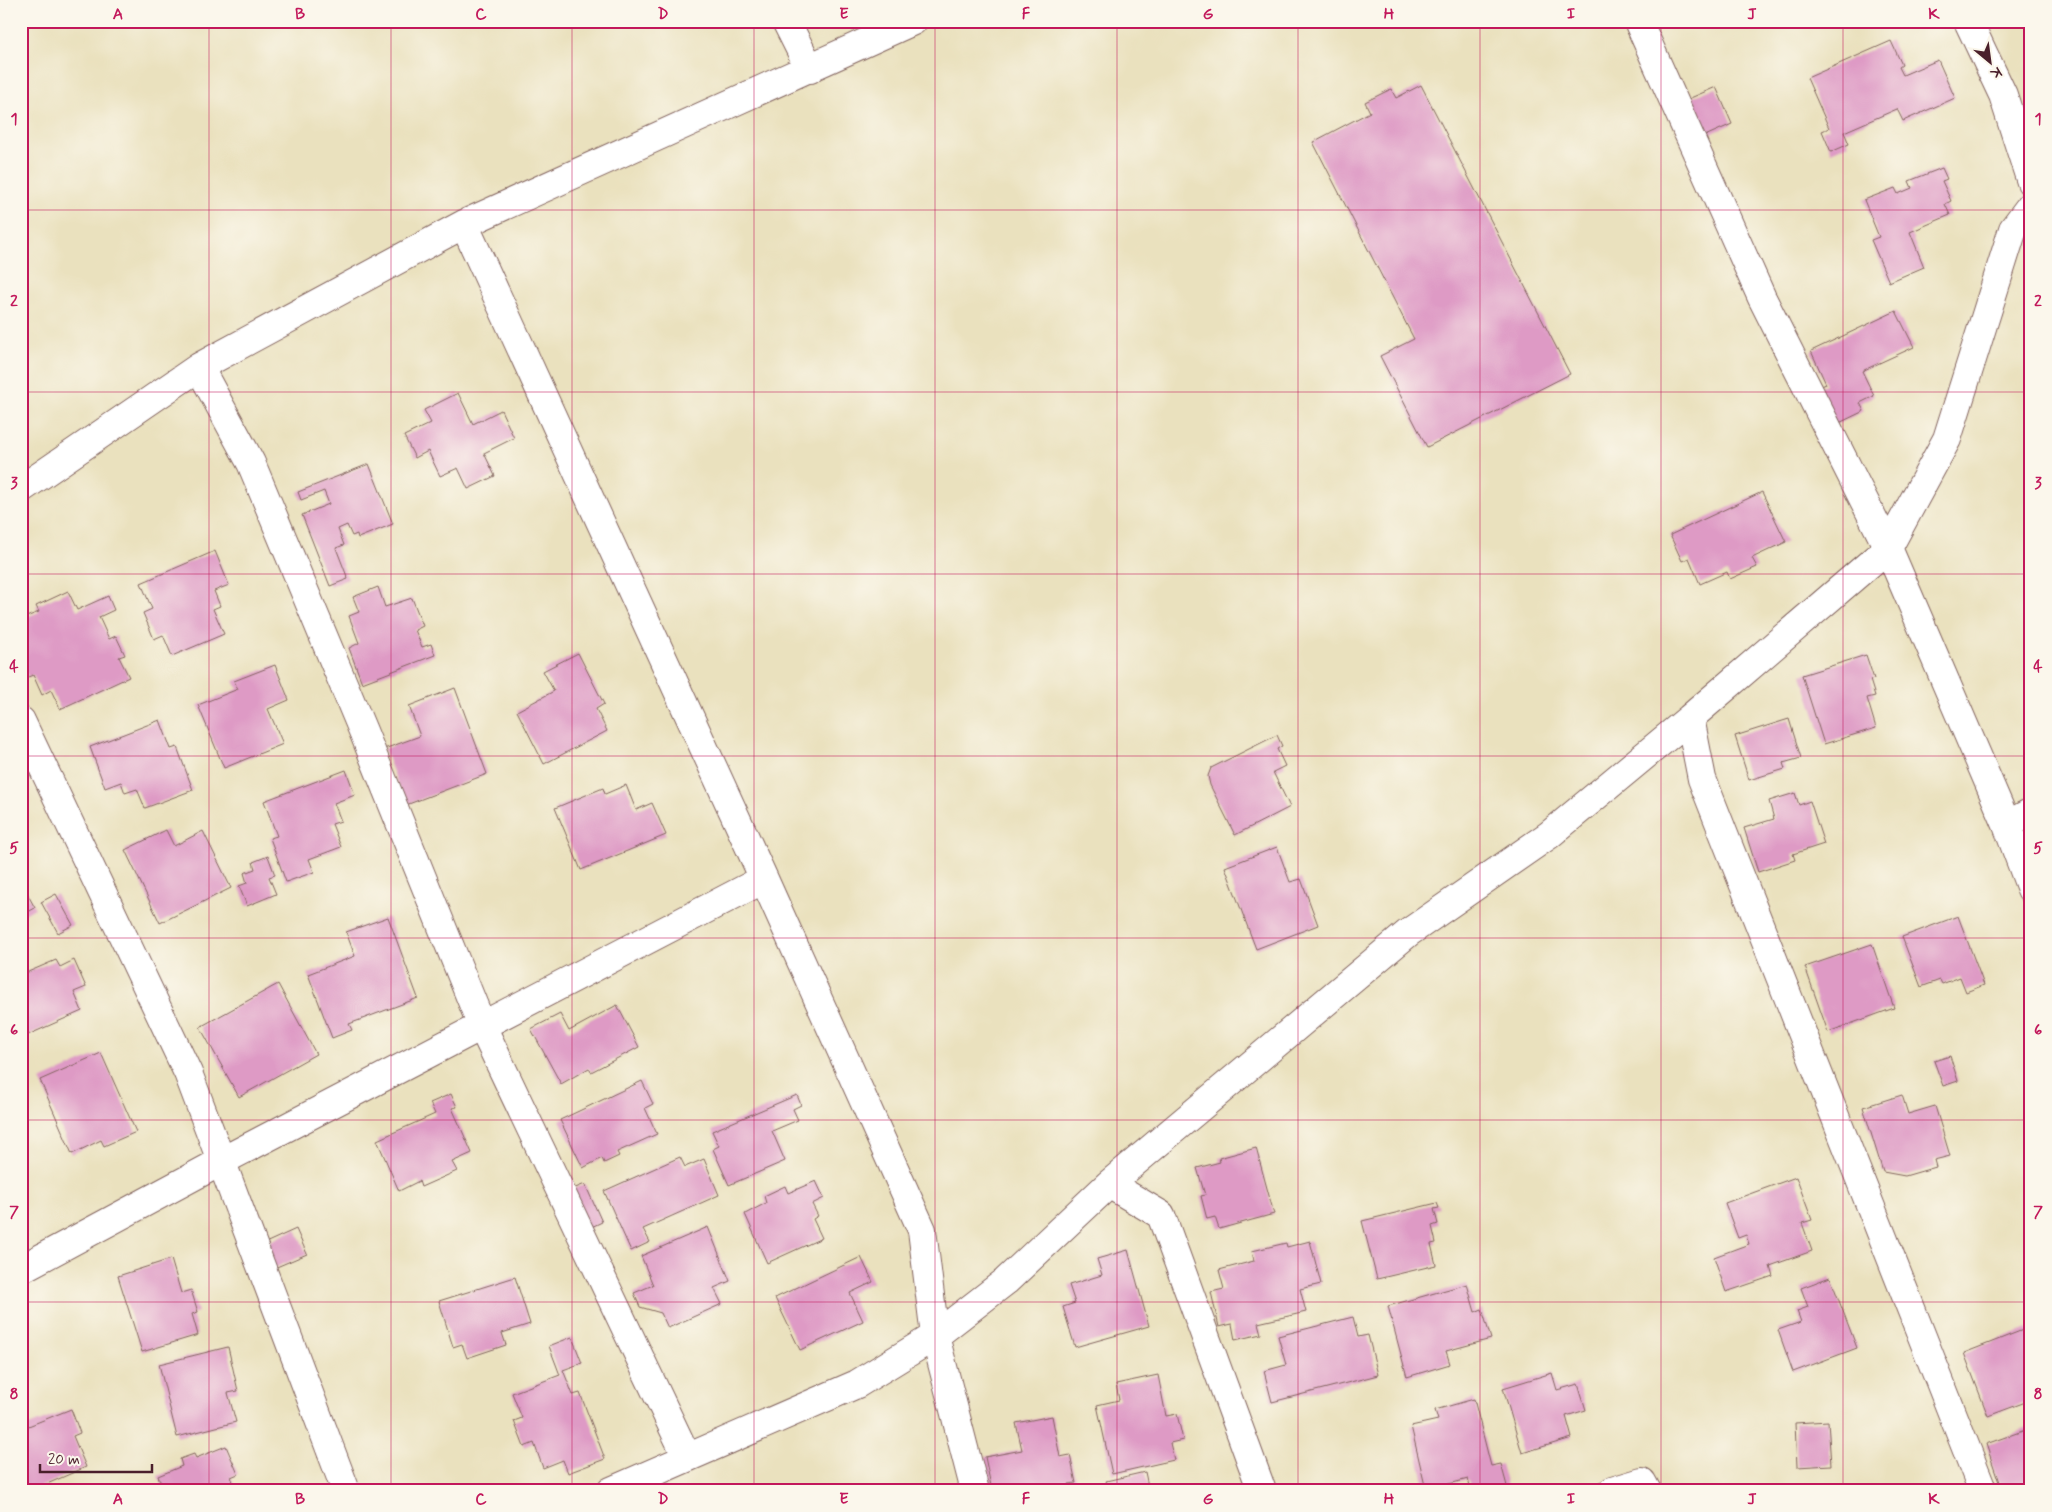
<svg xmlns="http://www.w3.org/2000/svg" width="2052" height="1512" viewBox="0 0 2052 1512" font-family="Mynerve,sans-serif">
	<rect width="100%" height="100%" fill="#fbf7ec"/>
	<filter id="ink" filterUnits="userSpaceOnUse"><feTurbulence type="fractalNoise" baseFrequency=".02" numOctaves="2"/><feDisplacementMap in="SourceGraphic" scale="10" xChannelSelector="R" yChannelSelector="G"/><feConvolveMatrix kernelMatrix="1 2 1 2 8 2 1 2 1" color-interpolation-filters="sRGB"/></filter>
	<filter id="wash" filterUnits="userSpaceOnUse"><feTurbulence type="fractalNoise" baseFrequency=".0096" numOctaves="4" result="noise"/><feDisplacementMap in="SourceGraphic" scale="20" xChannelSelector="R" yChannelSelector="G"/><feGaussianBlur stdDeviation="1.12" result="paint"/><feColorMatrix in="noise" values="0 0 0 0 0 0 0 0 0 0 0 0 0 0 0 0 0 1.4 0 .05"/><feComposite in="paint" operator="in"/></filter>
	<g filter="url(#wash)">
		<rect width="100%" height="100%" fill="#eae1be"/>
		<g id="blocks">
			<!-- building -->
			<path fill="#de9ac5" d="M1891,41L1902,65L1899,67L1903,75L1938,60L1955,98L1903,121L1897,109L1844,132L1849,144L1831,152L1822,131L1829,128L1807,78Z
				M1421,85L1570,374L1427,447L1380,356L1414,339L1313,142L1370,112L1365,102L1391,89L1396,98Z
				M1716,87L1732,124L1696,140L1679,103Z
				M1942,168L1947,179L1942,181L1951,201L1945,204L1950,215L1910,232L1924,267L1889,282L1871,240L1879,237L1864,200L1895,188L1898,194L1912,188L1909,181Z
				M1896,311L1914,347L1862,371L1874,396L1860,403L1864,411L1835,425L1817,388L1826,384L1811,351Z
				M458,393L473,424L501,410L514,438L484,453L495,476L468,489L458,468L440,476L428,451L415,458L404,436L431,423L424,410Z
				M369,464L393,524L358,538L357,534L352,536L347,525L338,529L344,545L336,548L348,579L330,586L302,515L329,504L324,491L301,500L298,492Z
				M1762,492L1786,542L1752,558L1757,567L1730,579L1727,572L1700,584L1689,558L1682,561L1670,535Z
				M215,551L229,585L214,591L220,606L213,609L224,634L172,656L163,635L154,639L143,613L152,609L141,583Z
				M378,587L385,607L412,598L423,626L415,630L422,647L431,644L435,655L362,683L349,648L359,643L349,616L359,612L353,597Z
				M68,591L77,610L108,596L114,610L99,617L109,639L116,636L125,655L119,657L129,677L60,709L51,690L42,695L33,675L28,677L21,663V639L26,636L21,625V619L39,612L36,606Z
				M578,653L604,704L596,709L607,731L544,764L517,711L554,691L543,671Z
				M1866,655L1874,679L1870,680L1875,696L1867,698L1876,728L1824,744L1802,675Z
				M275,665L289,700L268,709L283,744L224,768L198,705L238,689L234,681Z
				M455,688L487,774L406,805L384,749L420,736L409,706Z
				M1789,719L1801,758L1783,763L1785,769L1749,780L1735,736Z
				M160,720L171,749L177,747L193,790L145,808L137,789L125,793L121,782L105,788L90,747Z
				M1277,735L1282,746L1277,749L1285,766L1273,772L1290,807L1235,835L1210,785L1208,776L1211,768Z
				M346,770L355,795L334,803L341,821L332,824L341,847L309,859L314,872L286,882L270,838L277,836L264,801Z
				M626,785L636,810L652,803L666,835L581,870L555,808L603,788L605,794Z
				M1795,793L1799,805L1810,801L1824,844L1793,854L1795,860L1758,872L1744,828L1774,819L1769,801Z
				M166,830L174,846L203,831L231,888L160,923L125,850Z
				M1277,847L1290,882L1301,879L1318,925L1256,949L1225,867Z
				M268,856L275,875L269,877L276,894L247,906L239,886L247,883L244,873L255,869L253,862Z
				M21,882L35,908L21,916Z
				M56,894L73,925L58,933L41,902Z
				M1958,916L1984,985L1966,992L1960,977L1942,984L1940,980L1921,987L1902,937Z
				M388,917L418,998L349,1024L352,1030L332,1038L308,974L355,956L346,932Z
				M1872,944L1894,1008L1828,1032L1805,967Z
				M56,960L60,967L74,960L86,987L74,992L82,1011L21,1038V975Z
				M278,984L316,1054L239,1097L200,1027Z
				M617,1005L639,1047L591,1072L589,1068L561,1084L531,1029L560,1014L569,1031Z
				M101,1053L136,1132L104,1146L101,1140L72,1154L40,1080Z
				M1950,1056L1958,1081L1943,1086L1934,1061Z
				M642,1081L653,1104L645,1108L657,1134L617,1152L619,1156L604,1163L602,1158L583,1168L560,1120Z
				M451,1094L457,1107L452,1108L472,1153L452,1162L457,1171L421,1187L419,1181L399,1191L377,1140L435,1114L430,1103Z
				M797,1095L801,1105L793,1109L798,1120L772,1131L785,1161L729,1185L713,1149L719,1146L712,1131Z
				M1902,1095L1908,1114L1935,1106L1950,1156L1934,1160L1936,1167L1905,1176L1883,1172L1863,1107Z
				M1256,1148L1274,1214L1219,1229L1215,1217L1207,1219L1201,1196L1205,1195L1197,1168L1220,1162L1219,1158Z
				M680,1157L685,1167L704,1159L719,1195L643,1229L650,1242L631,1251L604,1191Z
				M1796,1177L1812,1220L1802,1223L1812,1251L1770,1266L1773,1276L1726,1292L1714,1257L1749,1244L1746,1235L1738,1238L1725,1203Z
				M816,1181L824,1198L812,1204L818,1216L813,1219L822,1238L767,1263L745,1214L766,1203L764,1196L785,1186L788,1193Z
				M585,1184L602,1222L583,1231L566,1192Z
				M1437,1203L1439,1208L1434,1209L1438,1224L1432,1226L1436,1243L1431,1244L1436,1265L1377,1279L1362,1221Z
				M708,1227L730,1281L714,1288L722,1304L668,1328L661,1313L640,1307L634,1293L653,1285L641,1256Z
				M296,1229L307,1254L272,1269L261,1245Z
				M1310,1241L1321,1284L1300,1289L1306,1312L1258,1323L1261,1334L1235,1340L1232,1324L1219,1327L1211,1292L1224,1289L1219,1270L1254,1261L1252,1251L1286,1243L1287,1247Z
				M1128,1250L1149,1326L1075,1347L1063,1307L1075,1303L1069,1285L1102,1275L1097,1259Z
				M861,1257L873,1282L850,1293L863,1321L800,1350L775,1298Z
				M171,1259L181,1293L191,1290L198,1312L192,1314L198,1335L142,1352L118,1276Z
				M515,1277L530,1324L502,1333L506,1345L467,1358L462,1344L453,1347L439,1301Z
				M1830,1277L1857,1348L1793,1372L1778,1330L1801,1322L1797,1311L1808,1307L1801,1288Z
				M1467,1284L1475,1312L1482,1309L1491,1339L1446,1351L1450,1364L1407,1377L1388,1306Z
				M1353,1317L1358,1337L1368,1335L1378,1375L1272,1402L1264,1371L1286,1365L1278,1336Z
				M2028,1328L2031,1335V1400L1988,1416L1964,1353Z
				M572,1337L582,1363L563,1370L573,1395L580,1393L605,1459L568,1473L563,1460L543,1468L534,1443L524,1447L514,1421L522,1418L512,1393L560,1375L549,1346Z
				M228,1347L238,1391L228,1393L236,1422L177,1437L159,1364Z
				M1552,1373L1557,1390L1578,1384L1586,1410L1566,1416L1572,1438L1522,1453L1503,1388Z
				M1158,1375L1166,1416L1177,1414L1183,1440L1170,1443L1174,1460L1112,1474L1097,1405L1119,1400L1116,1384Z
				M1474,1399L1491,1466L1501,1464L1507,1486L1487,1491H1471L1468,1479L1426,1490L1411,1426L1438,1420L1435,1410Z
				M71,1409L80,1433L73,1436L86,1467L31,1491H21V1429Z
				M1052,1416L1060,1457L1070,1455L1076,1483L1069,1484L1071,1491H992L985,1457L1022,1450L1016,1423Z
				M1828,1421L1831,1465L1797,1467L1795,1423Z
				M2031,1428V1491H2002L1986,1444Z
				M226,1446L238,1474L231,1477L237,1491H164L158,1476L182,1466L180,1459L194,1454L196,1458Z
				M1145,1472L1149,1491H1094L1108,1487L1106,1481Z"/>
		</g>
	</g>
	<g filter="url(#ink)">
		<use href="#blocks" fill-opacity="0" stroke="#82635e" stroke-width="1"/>
		<g fill="none" stroke-linecap="round" stroke-linejoin="round">
			<defs>
				<path id="minor" d="M786,21L810,69
					M1638,21L1762,298L1888,548L2007,825L2031,889
					M1968,21L2003,95L2031,182
					M464,224L764,879L922,1230L935,1336L975,1491
					M199,367L251,463L363,731L482,1026L687,1457
					M21,489L199,367L464,224L913,21
					M21,721L188,1073L346,1491
					M2007,825L2031,812
					M1109,1184L1161,1215L1262,1491
					M21,1269L222,1161L764,879
					M611,1491L857,1384L935,1336L1006,1281L1109,1184L1408,933L1549,835L1690,718
					M1612,1491L1642,1482L1647,1491
					M1983,1491L1702,779L1690,718L1888,548L1947,439L2013,229L2031,205"/>
			</defs>
			<!-- minor casing -->
			<use href="#minor" stroke="#82635e" stroke-width="30"/>
			<!-- minor -->
			<use href="#minor" stroke="#fff" stroke-width="28"/>
		</g>
	</g>
	<!-- grid -->
	<path fill="none" stroke="#c2185b" stroke-width="1" stroke-opacity="0.55" d="M209,21V1491M391,21V1491M572,21V1491M754,21V1491M935,21V1491M1117,21V1491M1298,21V1491M1480,21V1491M1661,21V1491M1843,21V1491M21,210H2031M21,392H2031M21,574H2031M21,756H2031M21,938H2031M21,1120H2031M21,1302H2031"/>
	<!-- margin -->
	<rect width="2052" height="1512" fill="none" stroke="#fbf7ec" stroke-width="55"/>
	<!-- north arrow -->
	<g transform="translate(1990 62) rotate(151)" stroke="#fbf7ec" stroke-width="4" paint-order="stroke">
	<path d="M0-4L9 19L0 12L-9 19Z" fill="#4a1f2b"/>
	<text y="-8" font-size="14" font-weight="bold" text-anchor="middle" fill="#4a1f2b">K</text>
	</g>
	<!-- scale -->
	<path d="M40 1464v8h112v-8" fill="none" stroke="#4a1f2b" stroke-width="2.5"/>
	<text x="48" y="1464" font-size="15" fill="#4a1f2b" stroke="#fbf7ec" stroke-width="4" paint-order="stroke">20 m</text>
	<rect x="28" y="28" width="1996" height="1456" fill="none" stroke="#c2185b" stroke-width="2"/>
	<g font-size="16" text-anchor="middle" font-weight="bold" fill="#c2185b">
		<text x="118" y="19">A</text>
		<text x="300" y="19">B</text>
		<text x="481" y="19">C</text>
		<text x="663" y="19">D</text>
		<text x="844" y="19">E</text>
		<text x="1026" y="19">F</text>
		<text x="1208" y="19">G</text>
		<text x="1389" y="19">H</text>
		<text x="1571" y="19">I</text>
		<text x="1752" y="19">J</text>
		<text x="1934" y="19">K</text>
		<text x="14" y="124">1</text>
		<text x="2038" y="124">1</text>
		<text x="14" y="306">2</text>
		<text x="2038" y="306">2</text>
		<text x="14" y="488">3</text>
		<text x="2038" y="488">3</text>
		<text x="14" y="671">4</text>
		<text x="2038" y="671">4</text>
		<text x="14" y="853">5</text>
		<text x="2038" y="853">5</text>
		<text x="14" y="1035">6</text>
		<text x="2038" y="1035">6</text>
		<text x="14" y="1217">7</text>
		<text x="2038" y="1217">7</text>
		<text x="14" y="1399">8</text>
		<text x="2038" y="1399">8</text>
		<text x="118" y="1504">A</text>
		<text x="300" y="1504">B</text>
		<text x="481" y="1504">C</text>
		<text x="663" y="1504">D</text>
		<text x="844" y="1504">E</text>
		<text x="1026" y="1504">F</text>
		<text x="1208" y="1504">G</text>
		<text x="1389" y="1504">H</text>
		<text x="1571" y="1504">I</text>
		<text x="1752" y="1504">J</text>
		<text x="1934" y="1504">K</text>
	</g>
</svg>
